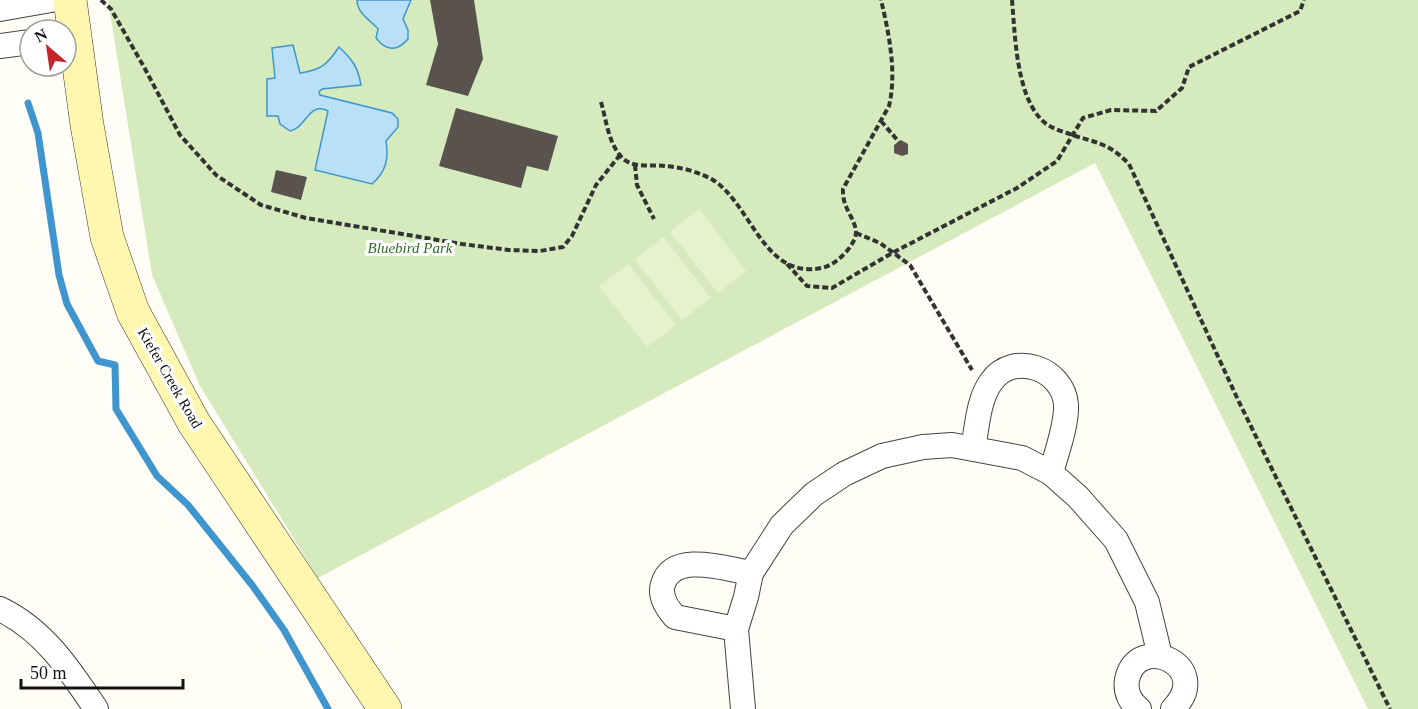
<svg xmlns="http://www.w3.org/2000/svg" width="1418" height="709" viewBox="0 0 1418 709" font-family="'Times New Roman',serif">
	<rect width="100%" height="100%" fill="#fffdf5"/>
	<!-- green -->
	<path fill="#d5ebbd" d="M108,0H1418V709H1368L1095,163L318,578L200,386L152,275Z"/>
	<!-- pitch -->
	<path fill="#e6f2cf" d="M699,209L746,271L718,293L670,232Z
		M663,237L711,298L682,320L635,259Z
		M628,264L676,325L647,347L599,286Z"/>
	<!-- water -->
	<path fill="#b9e0f7" stroke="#3f96cf" stroke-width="1.5" d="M357,0H411L403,19L408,30V39C397,52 386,51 376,38L378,29C370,20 357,13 357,0Z
		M293,45L300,73C321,70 327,65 339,47C352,59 358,67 361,85L322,89L319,92L320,95L392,113L398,119V127L386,141C389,159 386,172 372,184L315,170L328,111C309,101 306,128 290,131L280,124L278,116H267V79L275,78L272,48Z"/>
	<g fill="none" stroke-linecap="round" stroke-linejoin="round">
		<!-- stream -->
		<path stroke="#3f96cf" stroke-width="7" d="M28,103L38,133L59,275L67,304L98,361L115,365L116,409L157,476L188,505L252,585L284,630L328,709"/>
	</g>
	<!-- building -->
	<path fill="#5a524d" d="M430,0H474L483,59L468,96L426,85L438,44Z
		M456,108L558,136L548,171L527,166L521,188L439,166Z
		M901,140L908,144V154L902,156L894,153V145Z
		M276,170L307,177L301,200L271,192Z"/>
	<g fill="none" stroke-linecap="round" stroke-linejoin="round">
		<defs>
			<path id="street" d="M0,9L51,0
				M0,46L30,42
				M973,449C977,428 978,400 991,382C1013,350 1064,369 1066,405C1067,425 1056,454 1051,473
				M0,609C44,630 70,670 96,709
				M736,629L675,617C667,608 659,596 663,584C673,551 726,569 751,573
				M743,709L736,629L746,597L751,573L782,525L814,494L844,474L882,456L923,447L952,445L1022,458L1051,473L1078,497L1116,540L1147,602L1160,656
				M1139,709C1130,702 1125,692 1127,680C1137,631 1215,666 1173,709"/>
			<path id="secondary" d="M70,0L87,125L107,237L133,312L194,423L385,709"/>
		</defs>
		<!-- street casing -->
		<use href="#street" stroke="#444" stroke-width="26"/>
		<!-- secondary casing -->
		<use href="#secondary" stroke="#333" stroke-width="34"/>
		<!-- path -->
		<path stroke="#333" stroke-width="4" stroke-dasharray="6 3" stroke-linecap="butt" d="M101,0L111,9L144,67L180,135L216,175L261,205L306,218L462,244L509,250L540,251L563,247L572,236L596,185L620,155
			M1012,0C1015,34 1016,90 1039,117C1046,126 1057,130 1067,133C1094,143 1107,141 1129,164L1239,402L1390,709
			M601,102C606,119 608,140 619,154C630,170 649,164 665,166C681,167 699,172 713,180C748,202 761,266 806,269C819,270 830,267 840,258C847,252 856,241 856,232C855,217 842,209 843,189L889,106C897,73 889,33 881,0
			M881,121L899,142
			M635,165L637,185L654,219
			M856,233L880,243L910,265L972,370
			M787,264L807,286L832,288L894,252L1017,188L1057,161L1083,118L1111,110L1156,111L1182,88L1189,67L1300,11L1304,0"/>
		<!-- street -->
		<use href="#street" stroke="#fff" stroke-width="24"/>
		<!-- secondary -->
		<use href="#secondary" stroke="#fff6b0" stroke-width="33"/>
	</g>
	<g text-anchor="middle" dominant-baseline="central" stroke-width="6" stroke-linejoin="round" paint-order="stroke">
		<!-- park labels -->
		<g font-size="15" font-style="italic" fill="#2f6b1f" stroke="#fff">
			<text x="410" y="248">Bluebird Park</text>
		</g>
		<!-- street labels -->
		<g font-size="15" fill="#111" stroke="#fff">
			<text transform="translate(170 378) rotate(60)">Kiefer Creek Road</text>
		</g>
	</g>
	<!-- north arrow -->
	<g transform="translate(48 48) rotate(331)"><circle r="28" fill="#ffffff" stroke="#a0a0a0" stroke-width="1.5"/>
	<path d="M0-4.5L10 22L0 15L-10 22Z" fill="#c4262e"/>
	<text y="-9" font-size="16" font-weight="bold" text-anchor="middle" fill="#111111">N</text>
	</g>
	<!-- scale -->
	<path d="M21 679v9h162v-9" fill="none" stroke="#111111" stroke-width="3"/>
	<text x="30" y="679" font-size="18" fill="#111111" stroke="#ffffff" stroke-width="4.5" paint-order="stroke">50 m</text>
</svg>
